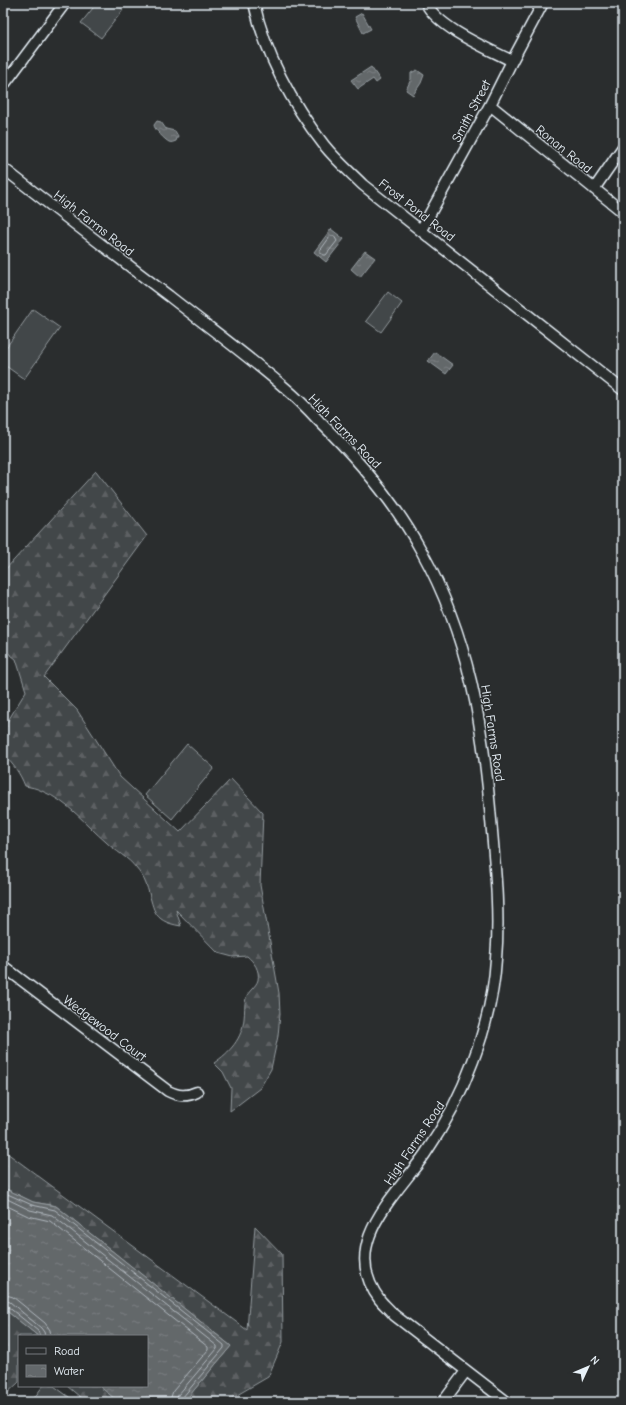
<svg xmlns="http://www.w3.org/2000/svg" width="626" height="1405" viewBox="0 0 626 1405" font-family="'Comic Neue',sans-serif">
	<defs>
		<pattern id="forest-firs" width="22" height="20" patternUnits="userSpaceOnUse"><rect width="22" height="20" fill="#424648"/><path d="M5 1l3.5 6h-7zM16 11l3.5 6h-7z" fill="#5d6163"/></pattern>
		<pattern id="water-ripples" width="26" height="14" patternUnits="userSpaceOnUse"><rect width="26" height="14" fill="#63686b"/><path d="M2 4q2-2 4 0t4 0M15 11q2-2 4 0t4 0" fill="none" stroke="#797e81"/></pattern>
	</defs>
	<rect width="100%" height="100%" fill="#2a2d2e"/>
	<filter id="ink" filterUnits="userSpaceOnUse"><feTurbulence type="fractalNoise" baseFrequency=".025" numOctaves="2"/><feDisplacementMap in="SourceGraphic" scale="8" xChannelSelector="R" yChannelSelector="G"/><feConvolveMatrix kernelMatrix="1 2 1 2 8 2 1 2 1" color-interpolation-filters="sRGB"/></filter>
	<g filter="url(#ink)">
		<!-- grass -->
		<path fill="#424648" stroke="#959ca0" d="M97,3H115L123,10L101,38L81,23Z
			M388,292L402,303L381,332L366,321Z
			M33,309L60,328L24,379L3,364V352Z
			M187,744L214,768L172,819L145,795Z
			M43,1386H54L73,1400L71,1402H31Z"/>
		<!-- forest -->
		<path fill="url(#forest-firs)" stroke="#959ca0" d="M96,471L147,536L44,677L77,710L120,777L180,832L231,779L263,813L260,885L279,993L280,1014L278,1036L271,1069L260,1088L230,1111L231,1088L223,1072L214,1063C230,1052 242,1039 244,1019C245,1012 244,1005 246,998C248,991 256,987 258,980C260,970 254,962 247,956L233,957L218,953L176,910L181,926C150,921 155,908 146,884C144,878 140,873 136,868C129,858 115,851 106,842C85,824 69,802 42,791C37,788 30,787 25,786C20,773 13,764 3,754V729L26,691L16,659L3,649V572Z
			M3,1150L247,1330L255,1226L282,1254L283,1342L268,1377L225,1402H184L231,1346L56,1206L33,1202L4,1188L3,1185Z
			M3,1308L38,1336H19V1382L3,1397Z
			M67,1386H99L119,1402H86Z"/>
		<!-- water -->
		<path fill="url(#water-ripples)" stroke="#989fa3" d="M362,13L371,29L363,33L355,17Z
			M371,67L380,80L376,83L373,79L358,89L351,80Z
			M417,70L424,75L421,83L413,95L406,90L411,79V73Z
			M157,121L161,122L166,129L175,131L178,136L176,141C173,142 172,143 169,142C165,140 154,129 154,125Z
			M331,229L344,239L326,262L314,252Z
			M365,251L375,258L360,277L351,269Z
			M435,352L453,365L446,374L428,361Z
			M3,1185L4,1188L33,1202L56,1206L231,1346L184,1402H119L99,1386H147V1336H38L3,1308Z"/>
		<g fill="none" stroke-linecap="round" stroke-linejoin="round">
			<!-- shore -->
			<path stroke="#b3bac0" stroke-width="1" d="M331,236H334L337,241L326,255H324L320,253V251Z
				M3,1192L32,1205L55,1210L224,1345V1348L182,1398L181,1402
				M3,1197L30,1210L52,1215L217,1346V1349L178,1395L176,1402
				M3,1204L28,1216L50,1221L208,1347V1350L173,1391L171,1397L170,1402
				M3,1294L13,1297L45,1323L50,1330L51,1336
				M3,1300L10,1302L41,1328L44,1332L45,1336
				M3,1305L7,1306L38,1331L40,1336"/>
			<defs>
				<path id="street" d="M254,3C265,54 292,104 324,145C336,160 350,172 363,185L623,390
					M426,3C438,28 487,48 512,61
					M3,86L65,3
					M490,105L623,212
					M3,168C58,211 113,254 169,296C207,326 247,355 284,387C296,397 308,409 319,421C359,460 395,502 422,552C469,637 483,725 491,820C495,866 500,914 496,959C494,994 485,1029 473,1061C461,1094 445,1125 425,1154C395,1197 338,1245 380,1300C384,1305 390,1310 394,1315L507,1402
					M594,189L623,147
					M421,230L490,105L512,61L543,3
					M3,966L168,1091C178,1096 186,1097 197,1092
					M443,1402L466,1371"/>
			</defs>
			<!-- street casing -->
			<use href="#street" stroke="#e8f1f8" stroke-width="13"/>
			<!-- street -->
			<use href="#street" stroke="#2a2d2e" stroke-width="10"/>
		</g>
	</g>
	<g text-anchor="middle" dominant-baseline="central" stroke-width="3" stroke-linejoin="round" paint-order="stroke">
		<!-- street labels -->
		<g font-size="13" fill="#e8f1f8" stroke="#2a2d2e">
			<text transform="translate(471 111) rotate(-62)">Smith Street</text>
			<text transform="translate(564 149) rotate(39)">Ronan Road</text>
			<text transform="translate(417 210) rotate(38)">Frost Pond Road</text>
			<text transform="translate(94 223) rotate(38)">High Farms Road</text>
			<text transform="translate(345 431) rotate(46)">High Farms Road</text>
			<text transform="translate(493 733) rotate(81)">High Farms Road</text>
			<text transform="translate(105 1028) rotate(37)">Wedgewood Court</text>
			<text transform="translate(414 1143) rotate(-56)">High Farms Road</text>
		</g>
	</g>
	<!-- margin -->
	<rect width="626" height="1405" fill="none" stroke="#2a2d2e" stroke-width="16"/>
	<rect x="8" y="8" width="610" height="1389" fill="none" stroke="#e8f1f8" stroke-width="1.5" filter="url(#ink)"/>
	<!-- legend -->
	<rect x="18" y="1335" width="130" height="52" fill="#2a2d2e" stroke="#767b7f"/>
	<rect x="26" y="1348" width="20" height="6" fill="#2a2d2e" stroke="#767b7f"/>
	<text x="54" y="1355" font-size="12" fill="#e8f1f8">Road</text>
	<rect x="26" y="1365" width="20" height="12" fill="url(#water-ripples)" stroke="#767b7f"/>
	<text x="54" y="1375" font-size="12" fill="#e8f1f8">Water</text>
	<!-- north arrow -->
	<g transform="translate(588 1367) rotate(46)" stroke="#2a2d2e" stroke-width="3" paint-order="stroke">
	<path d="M0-3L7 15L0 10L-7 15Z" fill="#e8f1f8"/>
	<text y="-6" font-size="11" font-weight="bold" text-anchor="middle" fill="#e8f1f8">N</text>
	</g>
</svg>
